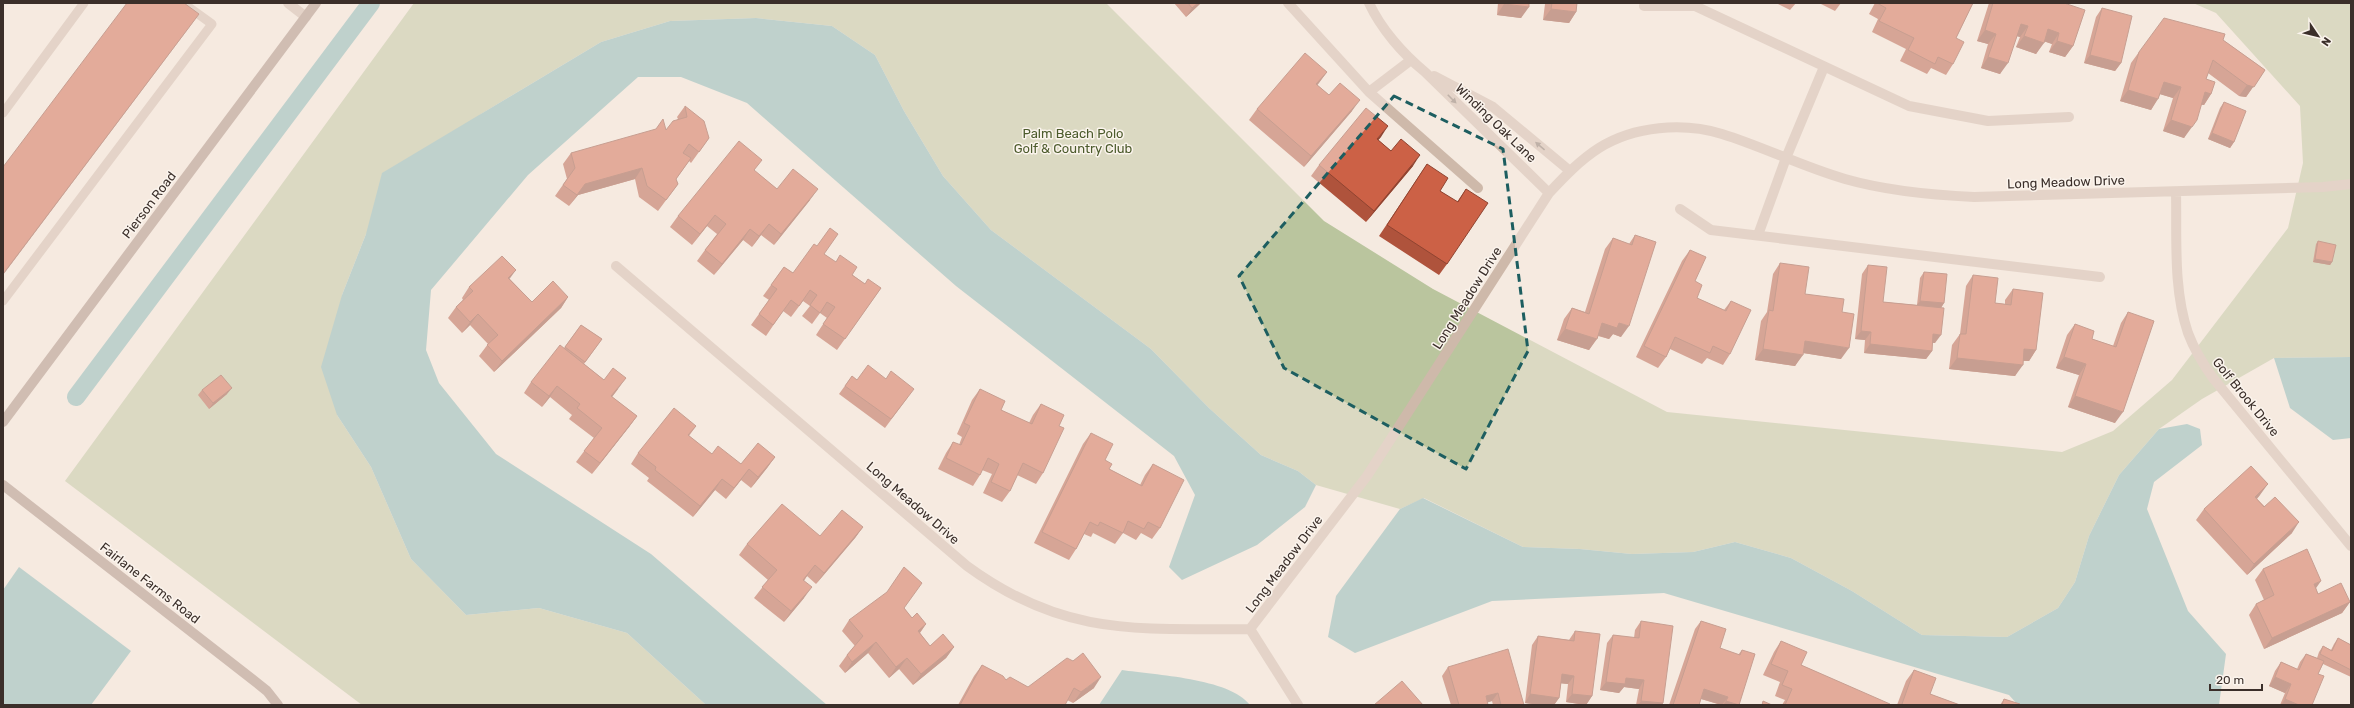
<svg xmlns="http://www.w3.org/2000/svg" width="2354" height="708" viewBox="0 0 2354 708" font-family="Rubik,sans-serif">
	<rect width="100%" height="100%" fill="#f5eae0"/>
	<!-- green -->
	<path fill="#bac59e" d="M414,3H1106L1324,221L1433,289L1667,412L2062,452L2113,431L2172,380L2288,228L2303,163L2300,106L2216,13L2193,3H2351V357L2274,358L2202,399L2159,429L2119,475L2089,536L2075,582L2058,608L2007,637L1922,635L1852,591L1791,558L1735,542L1693,552L1632,554L1580,549L1523,547L1424,498L1400,509L1316,485L1298,471L1261,455L1209,408L1151,349L991,230L943,176L904,111L875,55L832,26L756,18L670,21L601,42L481,114L366,234L342,295L337,415L371,467L411,559L466,615L539,608L627,633L706,705H362L65,481Z"/>
	<!-- water -->
	<path fill="#7db4b4" d="M756,18L832,26L875,55L904,111L943,176L991,230L1151,349L1209,408L1261,455L1298,471L1316,485L1305,507L1257,545L1182,580L1169,567L1195,495L1174,456L956,286L747,103L681,77H638L528,175L431,290L426,350L439,383L496,454L651,554L827,705H706L627,633L539,608L466,615L411,559L371,467L337,415L321,367L342,295L366,234L382,173L601,42L670,21Z
		M2351,357V438L2333,440L2290,408L2274,358Z
		M2187,424L2200,429L2202,445L2154,482L2147,509L2188,611L2226,654L2219,705H2018L2009,695L1664,593L1492,601L1355,653L1328,637L1336,596L1400,509L1423,498L1523,547L1580,549L1632,554L1693,552L1735,542L1791,558L1852,591L1922,635L2007,637L2058,608L2075,582L2089,536L2119,475L2159,429Z
		M19,567L131,651L91,705H3V590Z
		M1122,670C1154,675 1230,678 1250,705H1099Z"/>
	<g fill="none" stroke-linecap="round" stroke-linejoin="round">
		<!-- canal -->
		<path stroke="#7db4b4" stroke-width="18" d="M76,397L371,3"/>
		<!-- lane -->
		<path stroke="#ceb9aa" stroke-width="9" d="M3,113L84,3
			M3,301L212,24L183,3"/>
		<!-- street -->
		<path stroke="#ceb9aa" stroke-width="10" d="M288,3L306,17
			M1288,3L1369,92L1478,188
			M1369,3C1381,29 1403,54 1425,72L1549,193
			M1644,6H1695L1909,106L1988,121L2069,117
			M1434,76L1493,107L1570,171
			M1369,92L1411,60
			M2176,192C2177,238 2173,289 2188,333C2194,349 2203,364 2213,378L2351,546
			M1680,209L1711,230L2100,277
			M1758,235L1786,158L1824,67
			M616,266L967,566C1064,637 1137,629 1250,629L1367,476L1549,193C1564,177 1580,160 1599,148C1634,126 1683,122 1722,134C1764,147 1803,167 1845,179C1887,191 1930,195 1974,197L2323,187L2351,184
			M1250,629L1298,705"/>
		<!-- secondary -->
		<path stroke="#a2887b" stroke-width="10" d="M3,422L316,3
			M3,485L252,679L267,691L278,705"/>
	</g>
	<!-- wall -->
	<path fill="#af533c" d="M1174,3H1201L1186,17Z
		M1498,3H1529L1521,18L1497,15Z
		M1536,3H1577L1576,12L1569,23L1543,20L1545,4Z
		M1776,3H1796L1790,10Z
		M1819,3H1841L1835,11Z
		M1875,3H1973L1956,38L1953,64L1946,75L1931,68L1927,74L1900,61L1906,49L1872,32L1878,19L1869,14Z
		M1989,3H2064L2073,46L2065,57L2049,52L2052,44L2044,41L2036,54L2016,47L2020,37L2017,36L2000,74L1981,68L1988,44L1977,41Z
		M2102,8L2121,63L2115,71L2084,63L2096,17Z
		M2223,40L2265,70L2246,97L2239,96L2208,73L2206,79L2211,94L2204,105H2201L2184,138L2163,131L2173,98L2160,94L2151,110L2120,101L2131,63L2139,52Z
		M1327,72L1317,85L1329,95L1352,111L1304,167L1249,120L1257,109Z
		M2224,102L2234,142L2230,148L2208,139L2220,108Z
		M685,106L709,138L691,163L689,161L676,179L678,184L658,211L639,197L635,179L578,195L569,206L555,196L567,179L563,164L571,153L666,130L678,119L677,117Z
		M1381,137L1378,140L1391,151L1413,166L1366,222L1311,176L1319,165Z
		M1427,164L1440,191L1457,202L1466,189L1447,264L1439,275L1379,236Z
		M754,171L777,189L810,200L774,245L761,235L752,247L743,240L714,275L697,261L705,250L717,234L707,226L692,245L670,227L678,216Z
		M1635,235L1621,337L1613,334L1609,339L1598,336L1589,350L1557,340L1564,319L1572,308L1585,312L1605,249L1613,238L1629,244Z
		M2318,241L2332,262L2330,265L2313,262L2316,244Z
		M1690,250L1697,298L1724,310L1731,301L1730,354L1723,365L1707,358L1702,364L1670,349L1666,357L1658,368L1636,357L1682,261Z
		M824,254L865,284L881,288L837,350L816,335L827,318L820,313L812,324L802,316L810,306L803,301L791,317L783,311L766,336L751,325L769,300L763,296L784,267L793,273Z
		M1780,263L1805,294L1842,312L1841,359L1803,353L1795,366L1755,360L1761,321L1767,312L1773,274Z
		M1868,265L1883,302L1917,305L1920,278L1924,272L1944,303L1941,308L1935,343H1932V351L1926,359L1864,353L1865,340L1855,339L1862,274Z
		M1973,275L1995,303L2005,304V300L2013,289L2036,350L2029,361H2023L2015,376L1949,369L1952,345L1960,334L1966,286Z
		M510,279L532,302L568,297L561,308L494,372L479,356L488,344L470,325L462,333L448,318L456,307L463,300L462,298L469,287Z
		M2128,312L2115,423L2068,407L2079,375L2056,368L2067,335L2075,324L2092,339L2113,346L2121,323Z
		M581,325L602,339L584,364L604,380L618,389L612,397L637,416L629,427L592,474L576,462L594,438L569,419L572,415L550,397L542,407L524,393L531,382L564,348Z
		M852,376L857,380L886,379L908,397L885,428L839,394Z
		M980,389L1001,410L1029,423L1033,415L1041,404L1059,426L1043,473L1036,484L1017,475L1010,491L1002,502L983,493L992,474L982,470L980,475L973,486L938,469L946,453L953,442L959,445L962,437L957,434L972,400Z
		M202,390L227,394L209,409L198,395Z
		M696,426L689,436L712,454L741,464L775,457L767,468L751,488L741,480L726,499L715,490L693,517L647,481L649,478L631,464L638,453Z
		M1091,433L1109,469L1140,485L1145,475L1153,464L1160,528L1152,539L1141,533L1136,540L1123,533L1115,544L1093,533L1091,537L1084,534L1076,549L1069,560L1034,543L1083,444Z
		M2260,495L2257,499L2292,533L2247,575L2196,520L2204,509Z
		M863,527L855,538L816,584L807,576L804,581V598L784,622L754,598L768,580L739,555L747,544L820,536Z
		M2263,569L2316,588L2318,594L2350,602L2342,613L2264,649L2249,615L2256,604L2264,600L2255,580Z
		M904,608L912,618L926,624L920,633L930,646L954,647L946,658L913,685L899,669L889,678L868,653L845,673L839,666L847,655L855,646L842,631L849,620Z
		M1641,621L1663,703L1662,705H1636L1639,689L1624,687L1619,693L1600,690L1607,643L1613,635L1634,638L1635,630Z
		M1701,621L1720,648L1738,655L1742,650L1739,705H1721L1701,699L1699,705H1669L1695,629Z
		M1575,631L1592,696L1586,705L1566,702L1568,684L1561,683L1559,698L1554,705H1540L1525,703L1532,645L1538,636L1569,640Z
		M2338,638L2351,645V677L2323,664L2318,674L2312,705H2280L2285,693L2269,686L2275,671L2281,662L2297,669L2300,662L2306,654L2317,658L2319,652L2323,646L2331,650L2334,644Z
		M1781,641L1801,665L1889,705H1782L1785,700L1775,696L1780,682L1763,675L1774,652Z
		M982,665L1006,680L1028,687L1094,688L1073,703L1067,700L1065,705H958L974,676Z
		M1448,667L1524,705H1493L1492,701L1487,702L1488,705H1451L1442,676Z
		M1914,670L1930,694L1960,705H1897L1906,681Z
		M2004,699L2020,705H2000Z"/>
	<!-- shaded-wall -->
	<path fill="#8f4431" d="M1198,3H1201L1186,17L1192,8Z
		M1536,3H1546L1545,4Z
		M1504,4L1529,7L1521,18L1497,15Z
		M1551,9L1576,12L1569,23L1543,20Z
		M199,14L191,25L3,275V274Z
		M2021,24L2028,26L2020,37L2013,35Z
		M2048,29L2059,33L2052,44L2040,40Z
		M1985,30L1996,34L1988,44L1977,41Z
		M2024,36L2044,43L2036,54L2016,47Z
		M2057,41L2073,46L2065,57L2049,52Z
		M2090,55L2121,63L2115,71L2084,63Z
		M1988,57L2008,63L2000,74L1981,68Z
		M2265,70L2246,97L2239,96L2247,85Z
		M1327,72L1319,83L1309,95L1316,84Z
		M2164,82L2181,87L2173,98L2156,93Z
		M2128,90L2158,99L2151,110L2120,101Z
		M2205,92L2211,94L2204,105L2197,103Z
		M1360,100L1352,111L1304,167L1311,156Z
		M2171,120L2192,127L2184,138L2163,131Z
		M1388,126L1381,137L1369,150L1377,139Z
		M2212,133L2234,142L2230,148L2208,139Z
		M1420,155L1413,166L1366,222L1374,211Z
		M642,168L635,179L578,195L569,206L585,184Z
		M818,189L810,200L774,245L781,234Z
		M715,215L707,226L692,245L700,234Z
		M769,224L761,235L752,247L759,236Z
		M750,229L743,240L714,275L722,264Z
		M2315,259L2332,262L2330,265L2313,262Z
		M516,270L508,281V278Z
		M568,297L561,308L494,372L502,361Z
		M1920,301L1944,303L1940,309L1916,306Z
		M478,314L470,325L462,333L470,322Z
		M1602,323H1619L1629,326L1621,337L1613,334L1609,339L1594,334Z
		M1565,329L1597,339L1589,350L1557,340Z
		M1861,331L1871,332L1865,340L1855,339Z
		M1933,334L1941,335L1935,343L1927,342Z
		M1805,341L1849,348L1841,359L1797,352Z
		M1870,344L1932,351L1926,359L1864,353Z
		M1763,349L1803,355L1795,366L1755,360Z
		M2024,349L2036,350L2029,361L2017,360Z
		M2064,357L2086,364L2079,375L2056,368Z
		M1957,358L2023,365L2015,376L1949,369Z
		M626,378L618,389L604,407L611,396Z
		M557,386L550,397L542,407L549,396Z
		M232,388L227,394L209,409L213,403Z
		M2075,396L2123,412L2115,423L2068,407Z
		M637,416L629,427L592,474L600,463Z
		M775,457L767,468L751,488L758,477Z
		M749,469L741,480L726,499L734,488Z
		M722,479L715,490L693,517L700,506Z
		M2268,484L2260,495L2247,508L2255,497Z
		M2299,522L2292,533L2247,575L2254,564Z
		M863,527L855,538L816,584L824,573Z
		M815,565L807,576L795,591L803,580Z
		M2321,581L2314,591V584Z
		M812,587L804,598L784,622L791,611Z
		M2350,602L2342,613L2264,649L2272,638Z
		M926,624L918,635V631Z
		M876,642L868,653L845,673L852,662Z
		M954,647L946,658L913,685L921,674Z
		M907,658L899,669L889,678L896,667Z
		M1562,674L1574,676L1568,684L1556,683Z
		M1101,677L1094,688L1073,703L1081,692Z
		M2275,677L2291,684L2285,693L2269,686Z
		M1626,678L1644,680L1639,689L1624,687L1619,693L1600,690L1606,682Z
		M1704,689L1728,697L1722,705L1698,698Z
		M1498,693L1492,701L1480,705L1486,696Z
		M1530,694L1559,698L1554,705H1540L1525,703Z
		M1572,694L1592,696L1586,705L1566,702Z
		M2285,699L2299,705H2281Z
		M1641,701L1663,703L1662,705H1638Z
		M1726,701L1737,705H1723Z"/>
	<!-- building -->
	<path fill="#cc6146" stroke="#8f4431" d="M127,3H184L199,14L3,274V167Z
		M1188,3H1198L1192,8Z
		M1504,3H1529V7L1504,4Z
		M1552,3H1577L1576,12L1551,9Z
		M1877,3H1973L1956,38L1964,42L1953,64L1938,57L1935,64L1908,50L1914,38L1879,21L1886,8Z
		M1993,3H2064L2085,10L2073,46L2057,41L2059,33L2048,29L2044,43L2024,36L2028,26L2021,24L2008,63L1988,57L1996,34L1985,30Z
		M2102,8L2132,16L2121,63L2090,55Z
		M2164,18L2225,34L2223,40L2265,70L2254,87L2247,85L2213,60L2206,79L2215,82L2211,94L2205,92L2197,120L2192,127L2171,120L2181,87L2164,82L2158,99L2128,90L2139,52Z
		M1305,53L1327,72L1316,84L1329,95L1340,83L1360,100L1311,156L1257,109Z
		M2224,102L2246,111L2234,142L2212,133Z
		M685,106L704,121L709,138L699,152L689,144L683,153L691,158L676,179L678,184L666,200L647,186L642,168L585,184L577,195L563,185L575,168L571,153L656,129L663,119L666,130L673,121L687,117Z
		M1366,108L1388,126L1377,139L1391,151L1401,139L1420,155L1374,211L1319,165Z
		M739,141L762,160L754,170L777,189L793,169L818,189L781,234L769,224L759,236L750,229L722,264L705,250L726,224L715,215L700,234L678,216Z
		M1427,164L1448,178L1440,191L1458,202L1466,189L1488,203L1447,264L1387,225Z
		M830,228L838,234L824,254L836,262L840,255L857,267L852,275L865,284L868,279L881,288L845,339L823,324L835,307L827,302L820,313L810,305L817,295L810,290L799,306L791,300L773,325L759,314L777,289L771,285L784,267L793,273L814,244L817,246Z
		M1635,235L1656,242L1629,326L1619,323L1617,328L1602,323L1597,339L1565,329L1572,308L1589,314L1613,238L1632,245Z
		M2318,241L2336,245L2332,262L2315,259Z
		M1690,250L1706,257L1695,281L1702,285L1697,298L1726,311L1731,301L1751,310L1730,354L1713,346L1710,353L1675,337L1666,357L1644,346Z
		M502,256L516,270L508,278L532,302L553,281L568,297L502,361L487,345L498,335L478,314L470,322L456,307L473,291L469,287Z
		M1780,263L1809,267L1805,294L1844,299L1842,312L1854,314L1849,348L1805,341L1803,355L1763,349L1769,310L1773,311Z
		M1868,265L1887,267L1883,302L1944,308L1941,335L1933,334L1932,351L1870,344L1871,332L1861,331Z
		M1924,272L1947,274L1944,303L1920,301Z
		M1973,275L1998,278L1995,303L2011,305L2013,289L2043,293L2036,350L2024,349L2023,365L1957,358L1960,334H1966Z
		M2128,312L2154,321L2123,412L2075,396L2086,364L2064,357L2075,324L2094,331L2092,339L2116,347Z
		M581,325L602,339L585,362L565,347Z
		M560,345L604,380L613,368L626,378L611,396L637,416L600,463L584,451L602,428L577,408L580,404L557,386L549,396L531,382Z
		M868,365L886,379L891,371L914,389L891,419L845,386L852,376L857,380Z
		M221,375L232,388L213,403L202,390Z
		M980,389L1005,401L1001,410L1032,424L1041,404L1064,415L1059,426L1064,428L1043,473L1023,463L1010,491L991,482L999,464L988,458L980,475L946,458L953,442L961,445L970,426L964,423Z
		M674,408L696,426L688,435L712,454L718,446L741,464L758,443L775,457L758,477L749,469L734,488L722,479L700,506L655,470L656,467L638,453Z
		M1091,433L1113,444L1105,460L1112,464L1109,469L1142,486L1153,464L1184,480L1160,528L1148,522L1144,529L1128,521L1123,533L1100,522L1098,526L1090,522L1076,549L1042,532Z
		M2251,466L2268,484L2255,497L2264,507L2275,497L2299,522L2254,564L2204,509Z
		M782,504L820,536L842,510L863,527L824,573L815,565L803,580L812,587L791,611L762,587L777,570L747,544Z
		M2307,549L2321,581L2314,584L2318,594L2341,583L2350,602L2272,638L2256,604L2274,595L2263,569Z
		M904,567L922,583L904,608L912,618L917,613L926,624L918,631L930,646L943,634L954,647L921,674L907,658L896,667L876,642L852,662L847,655L863,636L849,620L887,592Z
		M1641,621L1673,626L1663,703L1641,701L1644,680L1626,678L1625,684L1606,682L1613,635L1639,638Z
		M1701,621L1726,629L1720,648L1740,655L1742,650L1755,654L1739,705L1726,701L1728,697L1704,689L1699,705H1673Z
		M1575,631L1600,634L1592,696L1572,694L1574,676L1562,674L1559,698L1530,694L1538,636L1574,641Z
		M2338,638L2351,645V670L2320,654L2323,646L2332,651Z
		M1781,641L1807,652L1801,665L1890,704L1889,705H1785L1792,689L1782,685L1788,671L1771,664Z
		M1508,649L1524,705H1501L1498,693L1486,696L1488,705H1459L1448,667Z
		M1083,653L1101,677L1081,692L1074,688L1065,705H960L982,665L1003,676L1006,680L1010,677L1028,687L1067,658L1073,661Z
		M2306,654L2324,661L2318,674L2324,676L2312,705H2299L2285,699L2291,684L2275,677L2281,662L2299,670Z
		M1914,670L1936,678L1930,694L1960,705H1905L1902,704Z
		M1402,681L1423,705H1374Z
		M2004,699L2020,704V705H2002Z
		M1763,701L1772,705H1762Z"/>
	<!-- one-way arrows -->
	<defs><path id="oneway-solid" d="M-6-.8H1V-3.2L6.5 0L1 3.2V.8H-6Z"/></defs>
	<g fill="#7d6d64">
		<use href="#oneway-solid" transform="translate(1452 99) rotate(45)"/>
		<use href="#oneway-solid" transform="translate(1540 146) rotate(-140)"/>
	</g>
	<!-- marked area -->
	<path d="M0 0H2354V708H0ZM1394,96L1503,149L1528,351L1466,469L1284,368L1239,276Z" fill="#f5eae0" fill-opacity=".55" fill-rule="evenodd"/>
	<path fill="none" stroke="#1d5e60" stroke-width="3" stroke-dasharray="8 5" stroke-linejoin="round" d="M1394,96L1503,149L1528,351L1466,469L1284,368L1239,276Z"/>
	<g text-anchor="middle" dominant-baseline="central" stroke-width="3" stroke-linejoin="round" paint-order="stroke">
		<!-- street labels -->
		<g font-size="13" fill="#3b2f2a" stroke="#fbf4ed">
			<text transform="translate(1496 123) rotate(44)">Winding Oak Lane</text>
			<text transform="translate(2066 182) rotate(-2)">Long Meadow Drive</text>
			<text transform="translate(149 205) rotate(-53)">Pierson Road</text>
			<text transform="translate(1467 298) rotate(-58)">Long Meadow Drive</text>
			<text transform="translate(2246 397) rotate(51)">Golf Brook Drive</text>
			<text transform="translate(913 503) rotate(41)">Long Meadow Drive</text>
			<text transform="translate(1284 564) rotate(-53)">Long Meadow Drive</text>
			<text transform="translate(150 583) rotate(38)">Fairlane Farms Road</text>
		</g>
		<!-- park labels -->
		<g font-size="13" fill="#4c5b2c" stroke="#fbf4ed">
			<text x="1073" y="133">Palm Beach Polo<tspan x="1073" dy="15">Golf &amp; Country Club</tspan></text>
		</g>
	</g>
	<!-- border -->
	<rect width="2354" height="708" fill="none" stroke="#3b2f2a" stroke-width="8"/>
	<!-- north arrow -->
	<g transform="translate(2318 36) rotate(125)" stroke="#fbf4ed" stroke-width="3" paint-order="stroke">
	<path d="M0-3L7 15L0 10L-7 15Z" fill="#3b2f2a"/>
	<text y="-6" font-size="11" font-weight="bold" text-anchor="middle" fill="#3b2f2a">N</text>
	</g>
	<!-- scale -->
	<path d="M2210 684v6h52v-6" fill="none" stroke="#3b2f2a" stroke-width="2"/>
	<text x="2216" y="684" font-size="12" fill="#3b2f2a" stroke="#fbf4ed" stroke-width="3" paint-order="stroke">20 m</text>
</svg>
